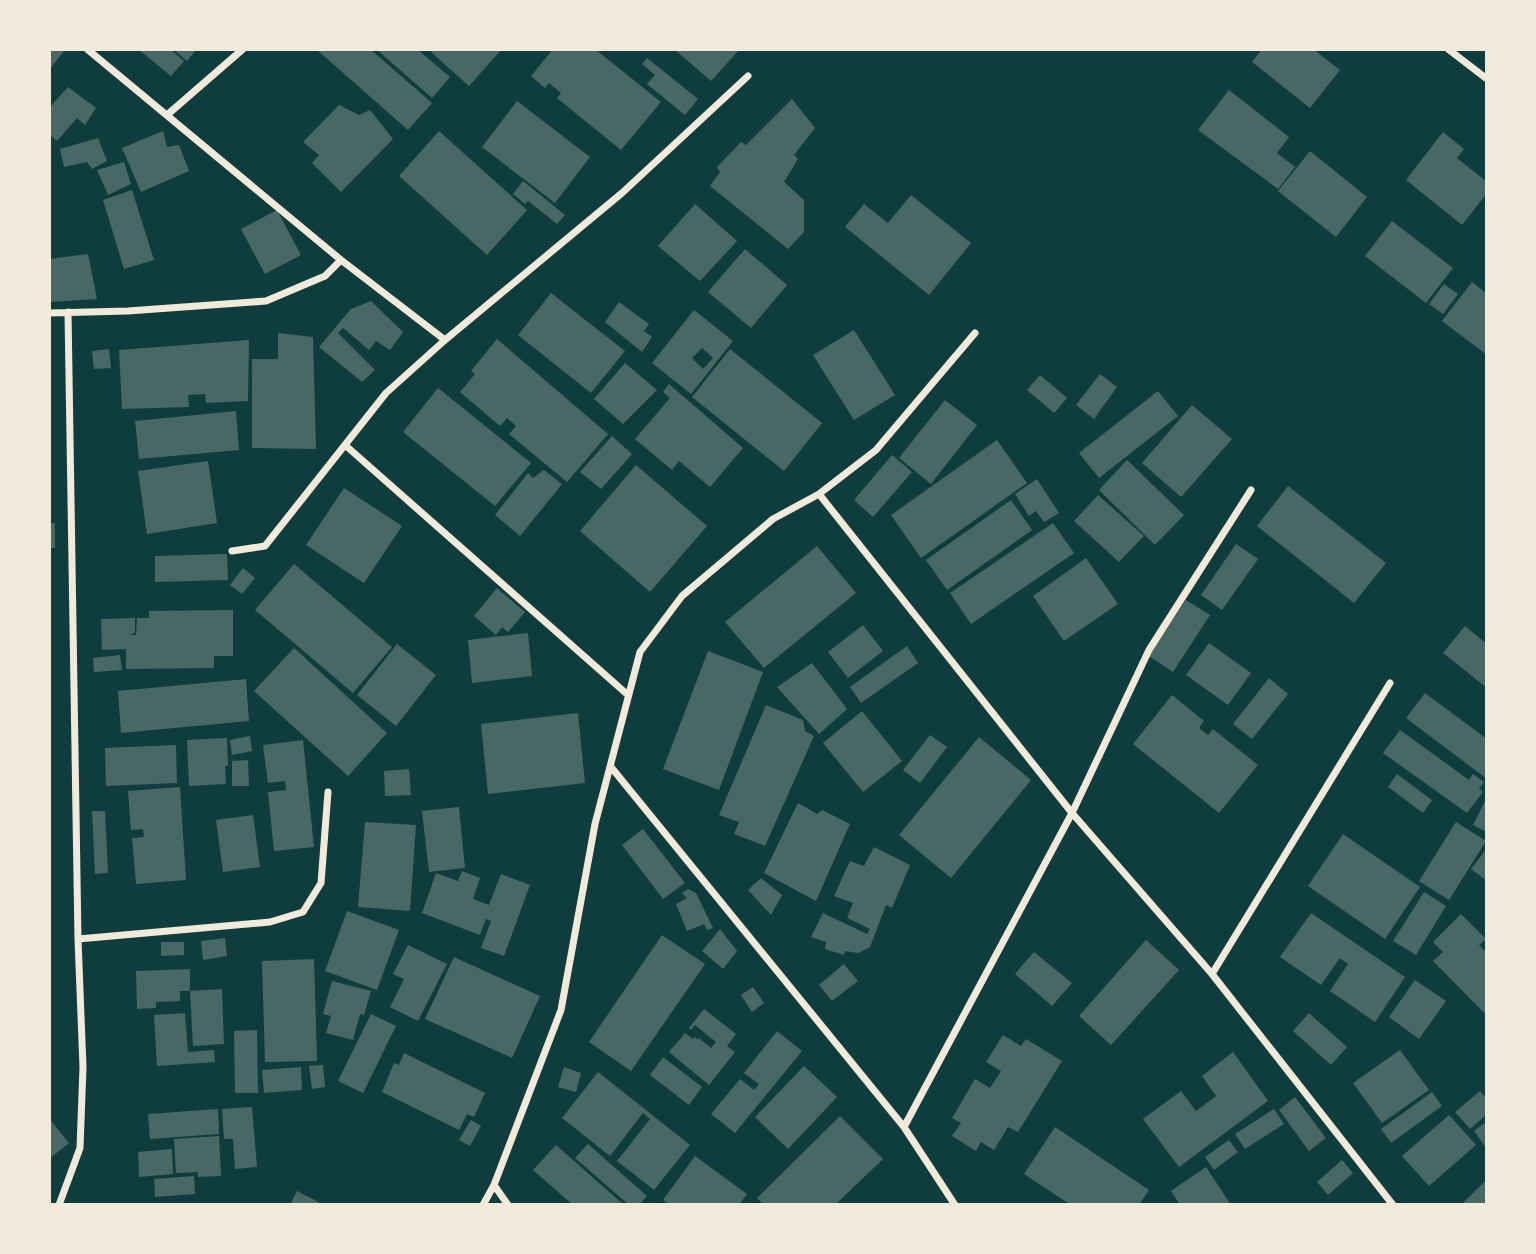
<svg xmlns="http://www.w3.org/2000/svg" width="1536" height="1254" viewBox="0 0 1536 1254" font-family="Rubik,sans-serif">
	<rect width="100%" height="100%" fill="#0f3d3e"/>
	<!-- building -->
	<path fill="#486865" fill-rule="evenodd" d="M49,49H61L64,51L49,70Z
		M138,49H170L184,61L171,76Z
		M173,49H197L187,61Z
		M316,49H370L432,103L408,130Z
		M376,49H417L450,77L432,98Z
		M434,49L465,51L502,49L469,86L431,52Z
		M553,49H595L661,102L621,150L557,98L561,93L549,83L545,88L531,76Z
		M674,49H740L711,81Z
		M1262,49H1313L1340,70L1310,108L1252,62Z
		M647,58L698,99L685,115L647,84L655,75L642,64Z
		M68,87L96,108L85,125L77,118L57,141L49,134V108Z
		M1229,90L1289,137L1277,153L1295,167L1278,189L1198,130Z
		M792,99L815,128L794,155L798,159L784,182L804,200V232L788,249L710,186L720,172L717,167L741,142L746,145Z
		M517,101L590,157L555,203L482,147Z
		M339,105L359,115L370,110L393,139L341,192L312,163L319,155L303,142Z
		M163,131L167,147L179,145L189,171L141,192L122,148Z
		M439,131L527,210L487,255L399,176Z
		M1443,132L1464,149L1457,158L1487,182V193L1462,225L1406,180Z
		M98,138L107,161L92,169L87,162L64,167L60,149Z
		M1310,151L1367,197L1336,237L1278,191Z
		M124,162L131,184L108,195L97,170Z
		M523,181L565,215L557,224L528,201L525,204L513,194Z
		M132,190L154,260L124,269L103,200Z
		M911,195L971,243L929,295L845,227L864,204L888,223Z
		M695,204L737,241L700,281L658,246Z
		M277,210L301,255L265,274L241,229Z
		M1392,221L1453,268L1426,303L1365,256Z
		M745,249L787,285L751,328L708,292Z
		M88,254L97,299L49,302V259Z
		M1472,282L1487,294V355L1442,321Z
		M1444,284L1458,294L1443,314L1429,304Z
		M551,293L625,351L591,393L518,335Z
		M371,301L403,332L390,350L376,341L369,350L343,328L338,333L375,370L362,382L319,347L351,309Z
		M619,302L649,324L644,331L652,337L642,352L605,322Z
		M694,310L733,341L691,394L652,363ZM702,348L713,358L703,369L692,358Z
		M854,330L895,395L854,420L813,355Z
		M278,333L313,337L316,449L252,448V359H278Z
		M497,339L608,434L567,482L509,434L516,426L507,418L500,426L460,392L475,374L471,371Z
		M249,340L248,401L206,403L205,394L188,395L189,407L122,409L119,350Z
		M109,349L111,368L94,369L92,351Z
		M730,349L822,423L784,471L692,397Z
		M625,363L657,390L623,424L594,399Z
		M1100,374L1117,387L1094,419L1076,405Z
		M1040,375L1067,398L1054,413L1027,390Z
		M669,384L743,448L710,487L679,461L672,470L635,439L670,398L663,392Z
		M438,388L531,463L495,506L403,432Z
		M1158,391L1178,416L1099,478L1079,453Z
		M945,400L977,425L931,484L899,458Z
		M1192,405L1232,439L1181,497L1142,463Z
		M236,411L239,450L139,459L135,421Z
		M612,436L632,454L601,489L580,472Z
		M997,440L1027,483L921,558L891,515Z
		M892,455L912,472L873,517L854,500Z
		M1127,460L1184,515L1155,545L1099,490Z
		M208,461L217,523L147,534L138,471Z
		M636,465L707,526L650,592L580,531Z
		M544,470L562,484L520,536L495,515L528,473L533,478Z
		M1037,479L1059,513L1044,522L1036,511L1029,516L1015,494Z
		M1288,486L1386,563L1354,603L1257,526Z
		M344,488L402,526L364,583L306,545Z
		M1098,495L1144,536L1119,562L1074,521Z
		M1011,500L1032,530L947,590L926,560Z
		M49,523H55V548H49Z
		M1053,523L1074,553L971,624L950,593Z
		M1236,544L1258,559L1222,610L1201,595Z
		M817,546L856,593L764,668L725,622Z
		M227,554L228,580L155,582V556Z
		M1086,558L1118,604L1064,641L1033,596Z
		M294,564L392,647L353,693L255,610Z
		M243,568L255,578L242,594L230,585Z
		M497,588L525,612L508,632L502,627L496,635L474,616Z
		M1186,600L1210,615L1173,672L1149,656Z
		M233,610V656H214V668L126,669V649L102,650L101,619L135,618V633L129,635H136L137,618H149V611Z
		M863,625L883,651L848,678L828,652Z
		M1465,626L1487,644V688L1443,653Z
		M528,633L532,676L472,683L468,640Z
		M1209,643L1251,673L1228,705L1186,675Z
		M397,644L436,675L396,726L357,695Z
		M907,646L918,663L861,703L850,687Z
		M294,648L387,733L348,776L254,691Z
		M708,651L763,672L719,790L663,769Z
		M120,655L122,670L94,672L93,658Z
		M812,663L847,709L819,734L777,687Z
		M1269,678L1288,694L1252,739L1233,724Z
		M246,679L249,721L121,733L118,691Z
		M1425,693L1487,739V779L1406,718Z
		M1172,695L1204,721L1199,728L1208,735L1213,729L1258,765L1219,813L1133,744Z
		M766,705L803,720L805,731L814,736L765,846L734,834L739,822L719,815Z
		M862,711L902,761L863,792L823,743Z
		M578,713L585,783L488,794L481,724Z
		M1400,730L1469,780L1473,774L1484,782L1479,789L1483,792L1467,813L1383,753Z
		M930,735L947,747L920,783L903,770Z
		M250,736L252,751L232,755L230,740Z
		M979,737L1031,780L951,878L899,835Z
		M227,738L228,766H225L226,784L189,786L187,740Z
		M303,740L314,847L274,851L268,792L286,790L285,781L268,783L263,745Z
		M176,745L177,783L106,786L105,748Z
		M248,760L249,786H232V761Z
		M409,769L411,795L385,796L384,771Z
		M1397,774L1432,800L1423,813L1388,787Z
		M180,787L186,880L136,884L132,838L144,837L143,829L131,830L128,791Z
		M1487,797V832L1473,825Z
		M798,803L817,814L822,810L850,824L816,901L764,873Z
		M459,807L465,868L429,872L422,811Z
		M92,811H105L108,873L95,874Z
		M253,815L260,867L223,872L216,820Z
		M365,822L416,825L410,911L358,907Z
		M1456,822L1486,841L1449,900L1419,881Z
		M643,829L685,883L663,899L622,845Z
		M1343,834L1420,887L1385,939L1308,886Z
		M874,847L910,865L892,908L886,905L870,947L858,953L845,951L844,955L825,949L826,942L811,937L823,913L867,934L870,929L847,918L853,903L834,896L850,861L864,866Z
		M1487,848V881L1471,869Z
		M462,871L480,878L473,899L489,905L501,874L530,885L504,956L481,948L491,921L486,919L480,935L422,913L436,873L458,881Z
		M761,878L782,895L771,915L748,890Z
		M688,889L696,893L713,928L707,930L704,924L687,931L676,904L687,898L682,893Z
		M1424,892L1446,906L1416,955L1393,941Z
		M347,911L399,930L377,990L325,971Z
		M1311,913L1405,977L1375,1022L1330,991L1348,964L1340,958L1321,985L1280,957Z
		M1461,914L1486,939L1479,945L1487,953V1016L1433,961L1443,952L1433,942Z
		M720,929L737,951L723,969L702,951Z
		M662,935L705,964L631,1071L589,1042Z
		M225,938L227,956L203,960L201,941Z
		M1146,940L1179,970L1111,1045L1079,1016Z
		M161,942H184V955L161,956Z
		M408,945L447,964L418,1021L390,1007L404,979L393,974Z
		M1034,952L1072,983L1052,1006L1015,974Z
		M454,957L540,996L512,1058L425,1019Z
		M314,959L317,1061L265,1062L262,961Z
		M844,964L858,981L832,1001L819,985Z
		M190,969V991H180V1001L156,1002V1008L137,1009L136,971Z
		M1415,980L1446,1001L1419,1039L1389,1017Z
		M332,981L371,991L364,1015L360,1014L353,1040L326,1033L331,1016L323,1014Z
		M753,987L764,1003L752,1012L741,995Z
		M222,989L224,1044L193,1046L190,991Z
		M704,1009L736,1034L727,1046L735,1052L709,1085L669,1052L685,1033L693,1039L695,1037L698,1040L699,1038L711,1048L716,1042L695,1025L691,1030L689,1028Z
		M185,1013L188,1052L214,1050L215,1062L157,1066L154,1015Z
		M1309,1013L1347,1047L1331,1065L1293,1031Z
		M371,1014L396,1026L363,1093L338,1081Z
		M257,1030L258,1093H235L234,1031Z
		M777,1031L802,1051L735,1133L711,1114L740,1079L754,1090L759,1084L744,1073Z
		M1003,1035L1021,1046L1026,1039L1062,1061L1018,1132L1008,1127L994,1150L981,1142L976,1151L952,1136L961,1123L952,1118L975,1079L990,1088L1001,1071L986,1062Z
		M1400,1050L1429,1090L1382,1123L1353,1083Z
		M1233,1052L1268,1101L1179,1167L1143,1119L1181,1091L1196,1111L1216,1096L1202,1076Z
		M404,1053L485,1093L474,1117L467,1114L459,1130L382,1092L394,1063L399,1065Z
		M663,1057L702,1087L689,1105L650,1075Z
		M323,1065L325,1087L312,1089L309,1066Z
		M804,1066L837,1097L788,1149L755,1117Z
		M301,1067L302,1090L264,1093L262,1070Z
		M564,1067L581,1073L576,1092L558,1087Z
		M598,1072L690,1145L654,1190L617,1161L650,1119L643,1113L610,1156L562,1118Z
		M1480,1091L1487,1099V1114L1470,1129L1455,1112Z
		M1432,1092L1442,1106L1391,1143L1381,1129Z
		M1295,1097L1326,1138L1309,1151L1279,1110Z
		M252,1107L257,1167L235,1169L233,1139H224L222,1109Z
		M218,1109L219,1134L150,1139L148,1114Z
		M1274,1109L1284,1124L1245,1149L1235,1134Z
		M1449,1115L1476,1145L1429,1186L1402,1156Z
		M840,1116L883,1159L835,1205H764L757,1198Z
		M49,1118L69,1143L49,1159Z
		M471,1120L481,1126L470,1146L459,1140Z
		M1487,1121V1149L1474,1131Z
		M1055,1127L1149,1190L1139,1205H1071L1024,1174Z
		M219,1136L221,1176L198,1177V1172L176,1173L174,1139Z
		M1229,1140L1238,1152L1214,1170L1205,1157Z
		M588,1144L647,1196L639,1205H629L575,1158Z
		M556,1145L624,1205H573L533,1170Z
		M172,1149L173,1174L139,1177L138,1152Z
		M695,1156L747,1194L739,1205H670L663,1200Z
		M1342,1160L1353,1173L1328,1195L1317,1182Z
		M1206,1167L1231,1205H1180L1171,1191Z
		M194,1176L195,1194L155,1197L154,1179Z
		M1487,1179V1205H1461Z
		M297,1191L324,1205H290Z"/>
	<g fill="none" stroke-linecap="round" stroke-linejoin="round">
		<!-- minor -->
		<path stroke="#f1e9da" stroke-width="7" d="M87,49L341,260L445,340
			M1448,49L1487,79
			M167,115L243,49
			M49,313L128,311L266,301L325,276L341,260
			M345,445L628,695
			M819,494L1072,813L1212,974L1393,1205
			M232,551L265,546L386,393L445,340L622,193L748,76
			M611,767L904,1127L955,1205
			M78,939L270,922L303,912L321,883L328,792
			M1212,974L1390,683
			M904,1127L1072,813L1149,650L1251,490
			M494,1185L508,1205
			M59,1205L80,1148L83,1067L78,939L68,312
			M483,1205L494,1185L561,1010L595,824L640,652L682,596L773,519L819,494L876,450L975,333"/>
	</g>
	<!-- border -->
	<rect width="1536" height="1254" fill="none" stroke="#f1e9da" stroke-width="102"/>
</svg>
